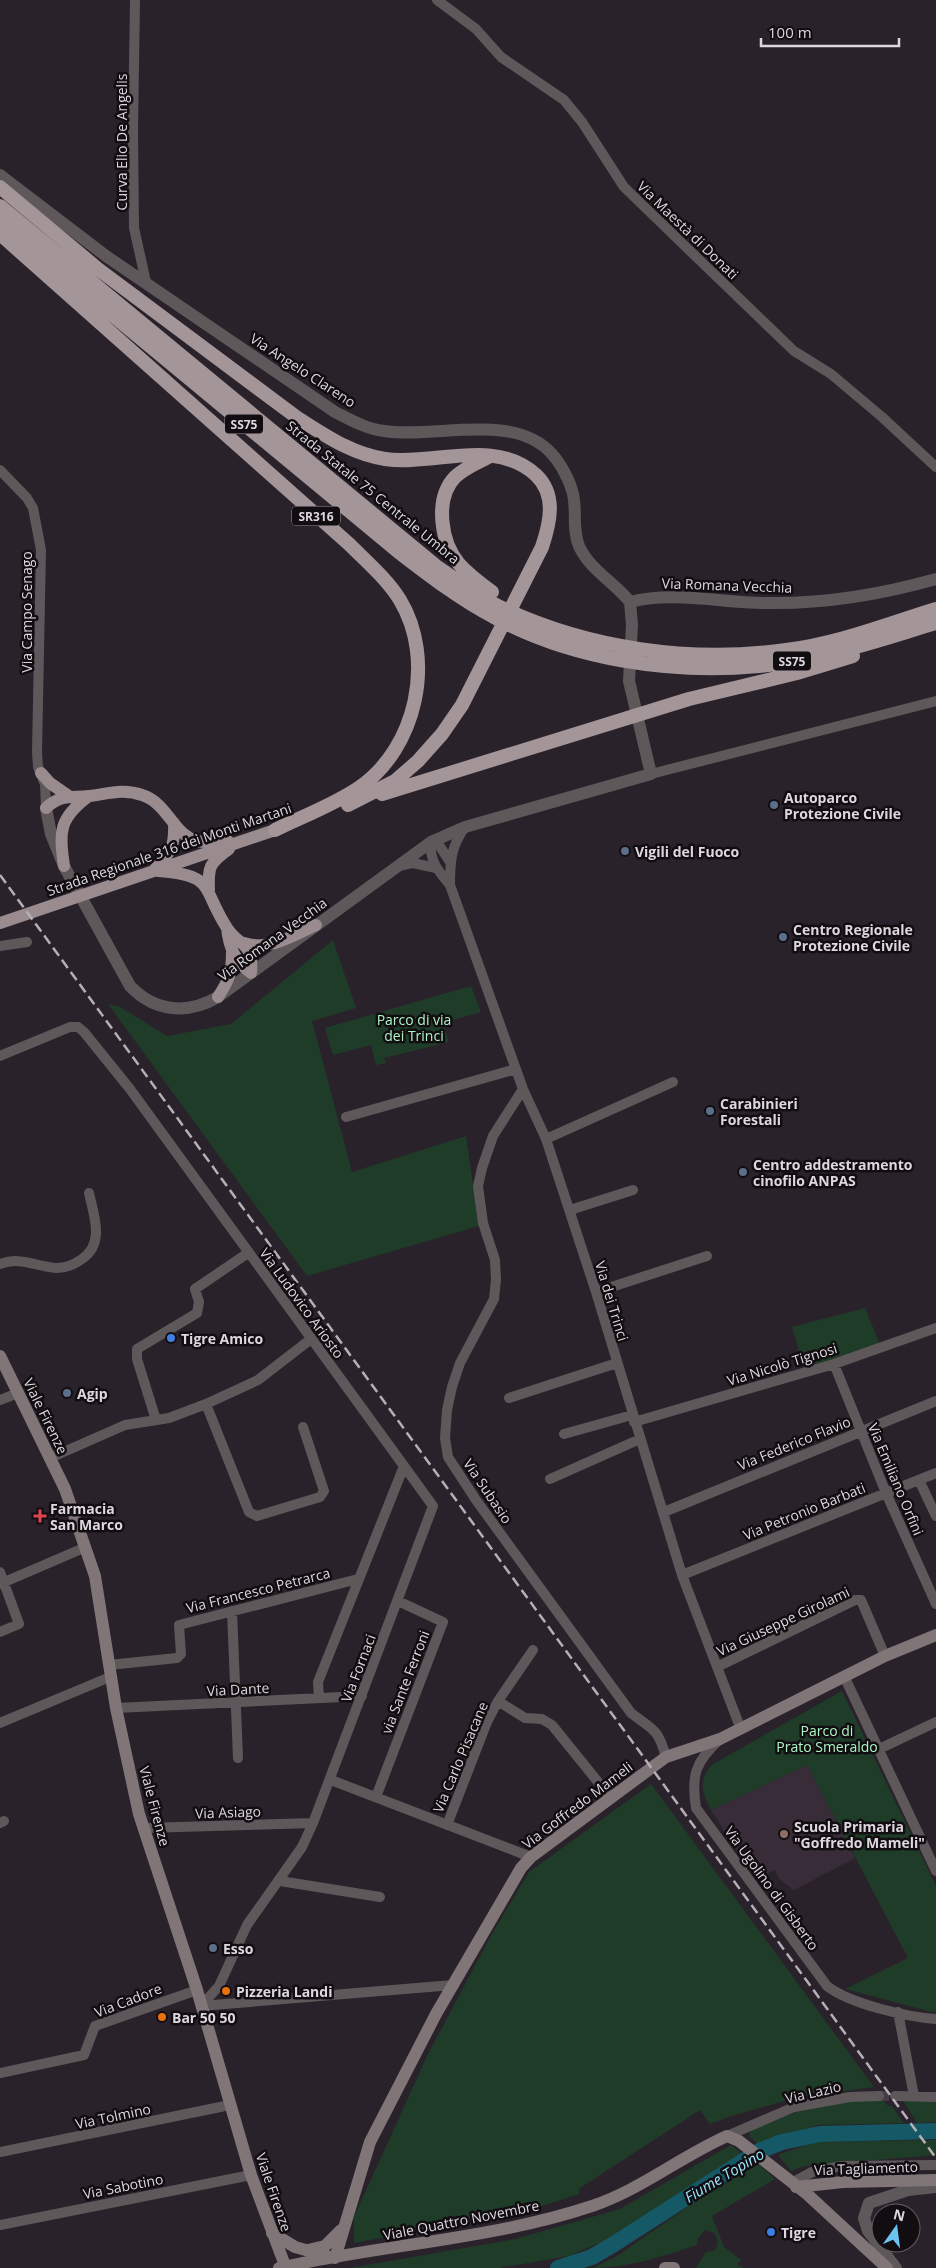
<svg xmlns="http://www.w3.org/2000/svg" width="936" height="2268" viewBox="0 0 936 2268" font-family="'Open Sans',sans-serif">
	<rect width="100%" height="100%" fill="#2a222b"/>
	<!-- education -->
	<path fill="#372c38" d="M807,1764L855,1858L794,1890L779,1879L775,1870L766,1874L750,1871L711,1810Z"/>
	<!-- green -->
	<path fill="#1f3c29" d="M333,940L356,1008L312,1021L352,1172L466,1136L479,1226L307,1276L108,1004L120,1007L167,1036L231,1024Z
		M471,986L481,1012L443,1023L449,1042L384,1058L386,1063L376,1065L371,1045L333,1055L325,1028Z
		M865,1308L881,1347L805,1372L792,1327Z
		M842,1691L936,1886V2013L845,1989L908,1958L807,1765L711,1810C702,1792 697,1780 713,1764Z
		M651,1784L874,2087L799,2097L731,2116L710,2124L700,2110L580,2188L579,2194L530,2210L354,2243V2217L428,2054L492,1934L529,1872Z
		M902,2099L936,2100V2122L917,2123Z
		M854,2100H883L888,2106H892L904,2123L818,2125L759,2145L749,2136L751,2130L806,2108Z
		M936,2140V2155L804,2166L791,2171L778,2155L815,2142Z
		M731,2145L741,2153L615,2236L569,2256L499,2268H350L515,2239L620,2209Z
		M758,2164L775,2179L712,2216L724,2247L741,2260L737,2264L744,2268H696L706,2252L715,2250L718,2243L715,2233L705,2230L697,2240V2245C663,2256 629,2268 593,2268L617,2256L702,2197Z"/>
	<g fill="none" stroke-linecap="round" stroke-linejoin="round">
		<!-- river -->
		<path stroke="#155967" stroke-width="16" d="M558,2268L592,2257L614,2244L759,2151L782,2142L820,2134L936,2131"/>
		<!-- minor-tunnel -->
		<path stroke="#453d46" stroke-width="10" stroke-dasharray="10 5" stroke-linecap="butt" d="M879,2096H895"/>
		<!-- minor -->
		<path stroke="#5f585a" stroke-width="10" d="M135,0L133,130L134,228L146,282
			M437,0L476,29L501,57L564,100L582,122L624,187L686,247L794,351L831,374L882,417L936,467
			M0,470L27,498L33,508L41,550L37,752L38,767L45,784L46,808
			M651,774L936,701
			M465,827C451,846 450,862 450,885L523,1089L546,1139L596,1292L682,1575L740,1727
			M450,862L439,845L431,842C429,861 439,872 450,885
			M400,866L413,863L436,868
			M0,946L27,942
			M0,1056L70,1027H78L84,1032L130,1089L404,1466L318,1682L319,1697
			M523,1089L493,1136L482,1168L478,1186L483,1223L495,1260L496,1279L494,1299L460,1363L452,1387L447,1410L445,1438L448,1457L476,1500L631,1713C653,1730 658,1728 666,1757
			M346,1117L516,1069
			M546,1139L673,1082
			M570,1210L633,1190
			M0,1264C20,1256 37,1267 57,1268C65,1268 75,1264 82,1259C105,1243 94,1216 89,1193
			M596,1292L707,1256
			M834,1364L886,1493L936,1604
			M509,1398L617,1363
			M0,1400L18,1393
			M206,1404L249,1512L257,1516L320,1497L324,1491L303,1427
			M156,1420L137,1359V1349L197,1313L199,1302L195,1289L248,1253
			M634,1422L834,1364L936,1328
			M564,1434L632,1415
			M50,1458L125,1425L169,1418L206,1404L258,1380L311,1339
			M550,1479L640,1439
			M919,1480L936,1516
			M664,1512L936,1401
			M0,1572L19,1624L0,1632
			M682,1575L936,1473
			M0,1584L86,1547
			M232,1611L238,1758
			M109,1665L177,1658L181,1654L179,1625L358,1579
			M717,1667L855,1600H861L885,1656
			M844,1676L936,1871
			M498,1701L525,1718L542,1719L552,1725L611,1798
			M116,1708L362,1696
			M0,1723L110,1677
			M719,1740C695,1762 691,1776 696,1808L827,1986C850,2004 907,2017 936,2019
			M879,1749L936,1722
			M331,1780L531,1857
			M376,1797L443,1622L398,1601
			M0,1823L4,1821
			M447,1825L487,1722L498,1701L533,1650
			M144,1828L313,1823
			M280,1881L380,1897
			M201,2006L219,1986L247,1925L302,1847L313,1823L433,1506L404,1466
			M201,2006L453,1985
			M898,2012L914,2096
			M0,2073L84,2055L95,2026L197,1990
			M895,2096L936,2097
			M727,2136L794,2107L850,2097L879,2096
			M0,2152L230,2105
			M792,2183L812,2172L841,2166L936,2165
			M0,2225L251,2175"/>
		<!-- tertiary -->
		<path stroke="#5f585a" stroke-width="12" d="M0,175L106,256L335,412C351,420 366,429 384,431C435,439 514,411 552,454C561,464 570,481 573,494C577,512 572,529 579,546C589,569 615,583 630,602
			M630,602C674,591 722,603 767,603C826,604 879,595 936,579
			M46,808L51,834L64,866L130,986C155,1012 187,1015 218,997L431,842L465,827L651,774L629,681L632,625L630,602
			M896,2268L868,2231L864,2218L869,2203L908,2190L936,2187"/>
		<!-- secondary -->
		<path stroke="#807577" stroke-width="12" d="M0,1356L65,1489L95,1576L116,1708L139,1814L197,1990L251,2175L286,2268
			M796,2187L843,2182L936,2180
			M272,2233L295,2247L327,2256
			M308,2250L325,2246L341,2230
			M335,2258L370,2142L436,2014L521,1868L531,1857L666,1757L720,1739L885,1656L936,1635
			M279,2268C383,2244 490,2240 592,2206C640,2190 680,2157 727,2136L739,2141L807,2194L887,2268
			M665,2268H674"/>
		<!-- primary -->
		<path stroke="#998b8e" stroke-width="12" d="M41,773L50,783L70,797
			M46,808C61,794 70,798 89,796C107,794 123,788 142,795C168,803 173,835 197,841C207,843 218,841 228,841
			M64,866C59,831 59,818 89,796
			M155,869C171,852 175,847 174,823
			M158,871C216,875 201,888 227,928C240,948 254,941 251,973
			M209,890C208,867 209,863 229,849
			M0,923L275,830
			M227,928C229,948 235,961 251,973
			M244,943C270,951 292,936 316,925
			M218,997C229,980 232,973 232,952"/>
		<!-- trunk -->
		<path stroke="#a49598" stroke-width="14" d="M0,187L98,269L299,419C326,436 352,454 385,459C434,466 495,437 536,475C557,495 550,523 542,547L462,705L442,734L418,761L395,781L348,805
			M0,206L436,566C457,580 478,596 500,607C588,649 690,663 786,650C837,644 887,624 936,609
			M0,222L400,553C430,576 461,600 494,617C573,660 671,674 759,666C819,661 879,640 936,623
			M0,234L349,544C367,562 387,579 400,600C436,660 416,748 360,787C334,805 303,816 275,830
			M488,457C477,463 464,468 455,477C434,499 441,543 459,564C469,575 481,584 492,592
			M382,794L689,699L797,673L853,656"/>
		<!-- rail -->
		<path stroke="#b6afb6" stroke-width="2.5" stroke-dasharray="10 5" stroke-linecap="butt" d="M0,875L936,2158"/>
	</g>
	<!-- markers -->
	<g fill="#5c6f8a" stroke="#110d11" stroke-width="2">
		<circle cx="774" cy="805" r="5"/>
		<circle cx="625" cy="851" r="5"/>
		<circle cx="783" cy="937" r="5"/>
		<circle cx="710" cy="1111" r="5"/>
		<circle cx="743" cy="1172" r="5"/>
		<circle cx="67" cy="1393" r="5"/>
		<circle cx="213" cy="1948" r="5"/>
	</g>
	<g fill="#3f7fe0" stroke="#110d11" stroke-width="2">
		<circle cx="171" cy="1338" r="5"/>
		<circle cx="771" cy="2232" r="5"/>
	</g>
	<path fill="#e0444e" stroke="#110d11" stroke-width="2" d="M37.5 1508.5h5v5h5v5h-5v5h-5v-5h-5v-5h5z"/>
	<circle fill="#8d6e63" stroke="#110d11" stroke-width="2" cx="784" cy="1834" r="5"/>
	<g fill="#e8710a" stroke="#110d11" stroke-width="2">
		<circle cx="226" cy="1991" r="5"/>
		<circle cx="162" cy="2017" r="5"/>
	</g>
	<g text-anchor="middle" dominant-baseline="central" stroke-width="5" stroke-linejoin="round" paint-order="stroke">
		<!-- shield labels -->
		<g fill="#110d11" stroke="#a09ba0" stroke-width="1">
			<rect x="225" y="414.5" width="38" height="19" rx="4"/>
			<rect x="292" y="506.5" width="48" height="19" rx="4"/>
			<rect x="773" y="651.5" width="38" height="19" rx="4"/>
		</g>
		<g font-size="12" font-weight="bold" fill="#ded8de">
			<text x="244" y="424">SS75</text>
			<text x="316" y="516">SR316</text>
			<text x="792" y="661">SS75</text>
		</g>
		<!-- street labels -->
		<g font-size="14" fill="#ded8de" stroke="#110d11">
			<text transform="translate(121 142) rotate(-90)">Curva Elio De Angelis</text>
			<text transform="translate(688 230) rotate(44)">Via Maestà di Donati</text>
			<text transform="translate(303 370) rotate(33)">Via Angelo Clareno</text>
			<text transform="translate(373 492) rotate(39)">Strada Statale 75 Centrale Umbra</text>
			<text transform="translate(727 585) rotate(2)">Via Romana Vecchia</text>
			<text transform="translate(26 612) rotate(-90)">Via Campo Senago</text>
			<text transform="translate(169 849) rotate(-19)">Strada Regionale 316 dei Monti Martani</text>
			<text transform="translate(272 939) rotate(-36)">Via Romana Vecchia</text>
			<text transform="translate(612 1301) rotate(73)">Via dei Trinci</text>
			<text transform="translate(302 1303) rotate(54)">Via Ludovico Ariosto</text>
			<text transform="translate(782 1364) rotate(-17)">Via Nicolò Tignosi</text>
			<text transform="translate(46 1416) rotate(64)">Viale Firenze</text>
			<text transform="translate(794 1443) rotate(-22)">Via Federico Flavio</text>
			<text transform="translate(896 1479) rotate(67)">Via Emiliano Orfini</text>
			<text transform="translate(488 1491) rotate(56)">Via Subasio</text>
			<text transform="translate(804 1511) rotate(-22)">Via Petronio Barbati</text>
			<text transform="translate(258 1590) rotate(-14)">Via Francesco Petrarca</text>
			<text transform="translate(783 1621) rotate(-25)">Via Giuseppe Girolami</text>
			<text transform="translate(358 1668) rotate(-69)">Via Fornaci</text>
			<text transform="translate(405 1682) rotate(-69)">via Sante Ferroni</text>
			<text transform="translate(238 1689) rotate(-3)">Via Dante</text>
			<text transform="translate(460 1757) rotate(-67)">Via Carlo Pisacane</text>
			<text transform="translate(577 1805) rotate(-37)">Via Goffredo Mameli</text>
			<text transform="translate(155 1806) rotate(75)">Viale Firenze</text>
			<text transform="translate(228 1812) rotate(-2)">Via Asiago</text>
			<text transform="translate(772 1888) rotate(54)">Via Ugolino di Gisberto</text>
			<text transform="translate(128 2000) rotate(-21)">Via Cadore</text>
			<text transform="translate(813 2092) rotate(-13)">Via Lazio</text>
			<text transform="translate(113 2116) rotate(-12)">Via Tolmino</text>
			<text transform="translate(866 2168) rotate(-2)">Via Tagliamento</text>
			<text transform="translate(123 2186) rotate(-11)">Via Sabotino</text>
			<text transform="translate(274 2192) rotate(71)">Viale Firenze</text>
			<text transform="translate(461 2220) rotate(-11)">Viale Quattro Novembre</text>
		</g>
		<!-- poi labels -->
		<g font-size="14" font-weight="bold" fill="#ded8de" stroke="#110d11" text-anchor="start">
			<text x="784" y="797">Autoparco<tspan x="784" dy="16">Protezione Civile</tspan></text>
			<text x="635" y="851">Vigili del Fuoco</text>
			<text x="793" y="929">Centro Regionale<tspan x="793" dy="16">Protezione Civile</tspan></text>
			<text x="720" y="1103">Carabinieri<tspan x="720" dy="16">Forestali</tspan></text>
			<text x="753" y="1164">Centro addestramento<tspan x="753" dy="16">cinofilo ANPAS</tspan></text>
			<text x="181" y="1338">Tigre Amico</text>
			<text x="77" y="1393">Agip</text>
			<text x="50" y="1508">Farmacia<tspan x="50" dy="16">San Marco</tspan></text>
			<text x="794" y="1826">Scuola Primaria<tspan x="794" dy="16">"Goffredo Mameli"</tspan></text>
			<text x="223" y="1948">Esso</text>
			<text x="236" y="1991">Pizzeria Landi</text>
			<text x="172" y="2017">Bar 50 50</text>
			<text x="781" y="2232">Tigre</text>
		</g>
		<!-- park labels -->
		<g font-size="14" fill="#adf5c3" stroke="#110d11">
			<text x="414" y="1019">Parco di via<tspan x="414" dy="16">dei Trinci</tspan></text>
			<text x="827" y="1730">Parco di<tspan x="827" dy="16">Prato Smeraldo</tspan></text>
		</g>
		<!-- water labels -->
		<g font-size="15" font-style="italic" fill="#9ae6f9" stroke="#110d11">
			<text transform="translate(724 2175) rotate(-31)">Fiume Topino</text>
		</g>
	</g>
	<!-- north arrow -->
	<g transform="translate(896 2228) rotate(14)"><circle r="24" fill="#110d11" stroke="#635e63"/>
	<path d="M0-4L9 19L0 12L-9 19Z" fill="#6ac3f1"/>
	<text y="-8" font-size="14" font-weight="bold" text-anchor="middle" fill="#ded8de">N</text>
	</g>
	<!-- scale -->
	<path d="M761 38v8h138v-8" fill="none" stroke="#ded8de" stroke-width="2.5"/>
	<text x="768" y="38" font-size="15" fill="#ded8de" stroke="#110d11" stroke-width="4" paint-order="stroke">100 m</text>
</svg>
